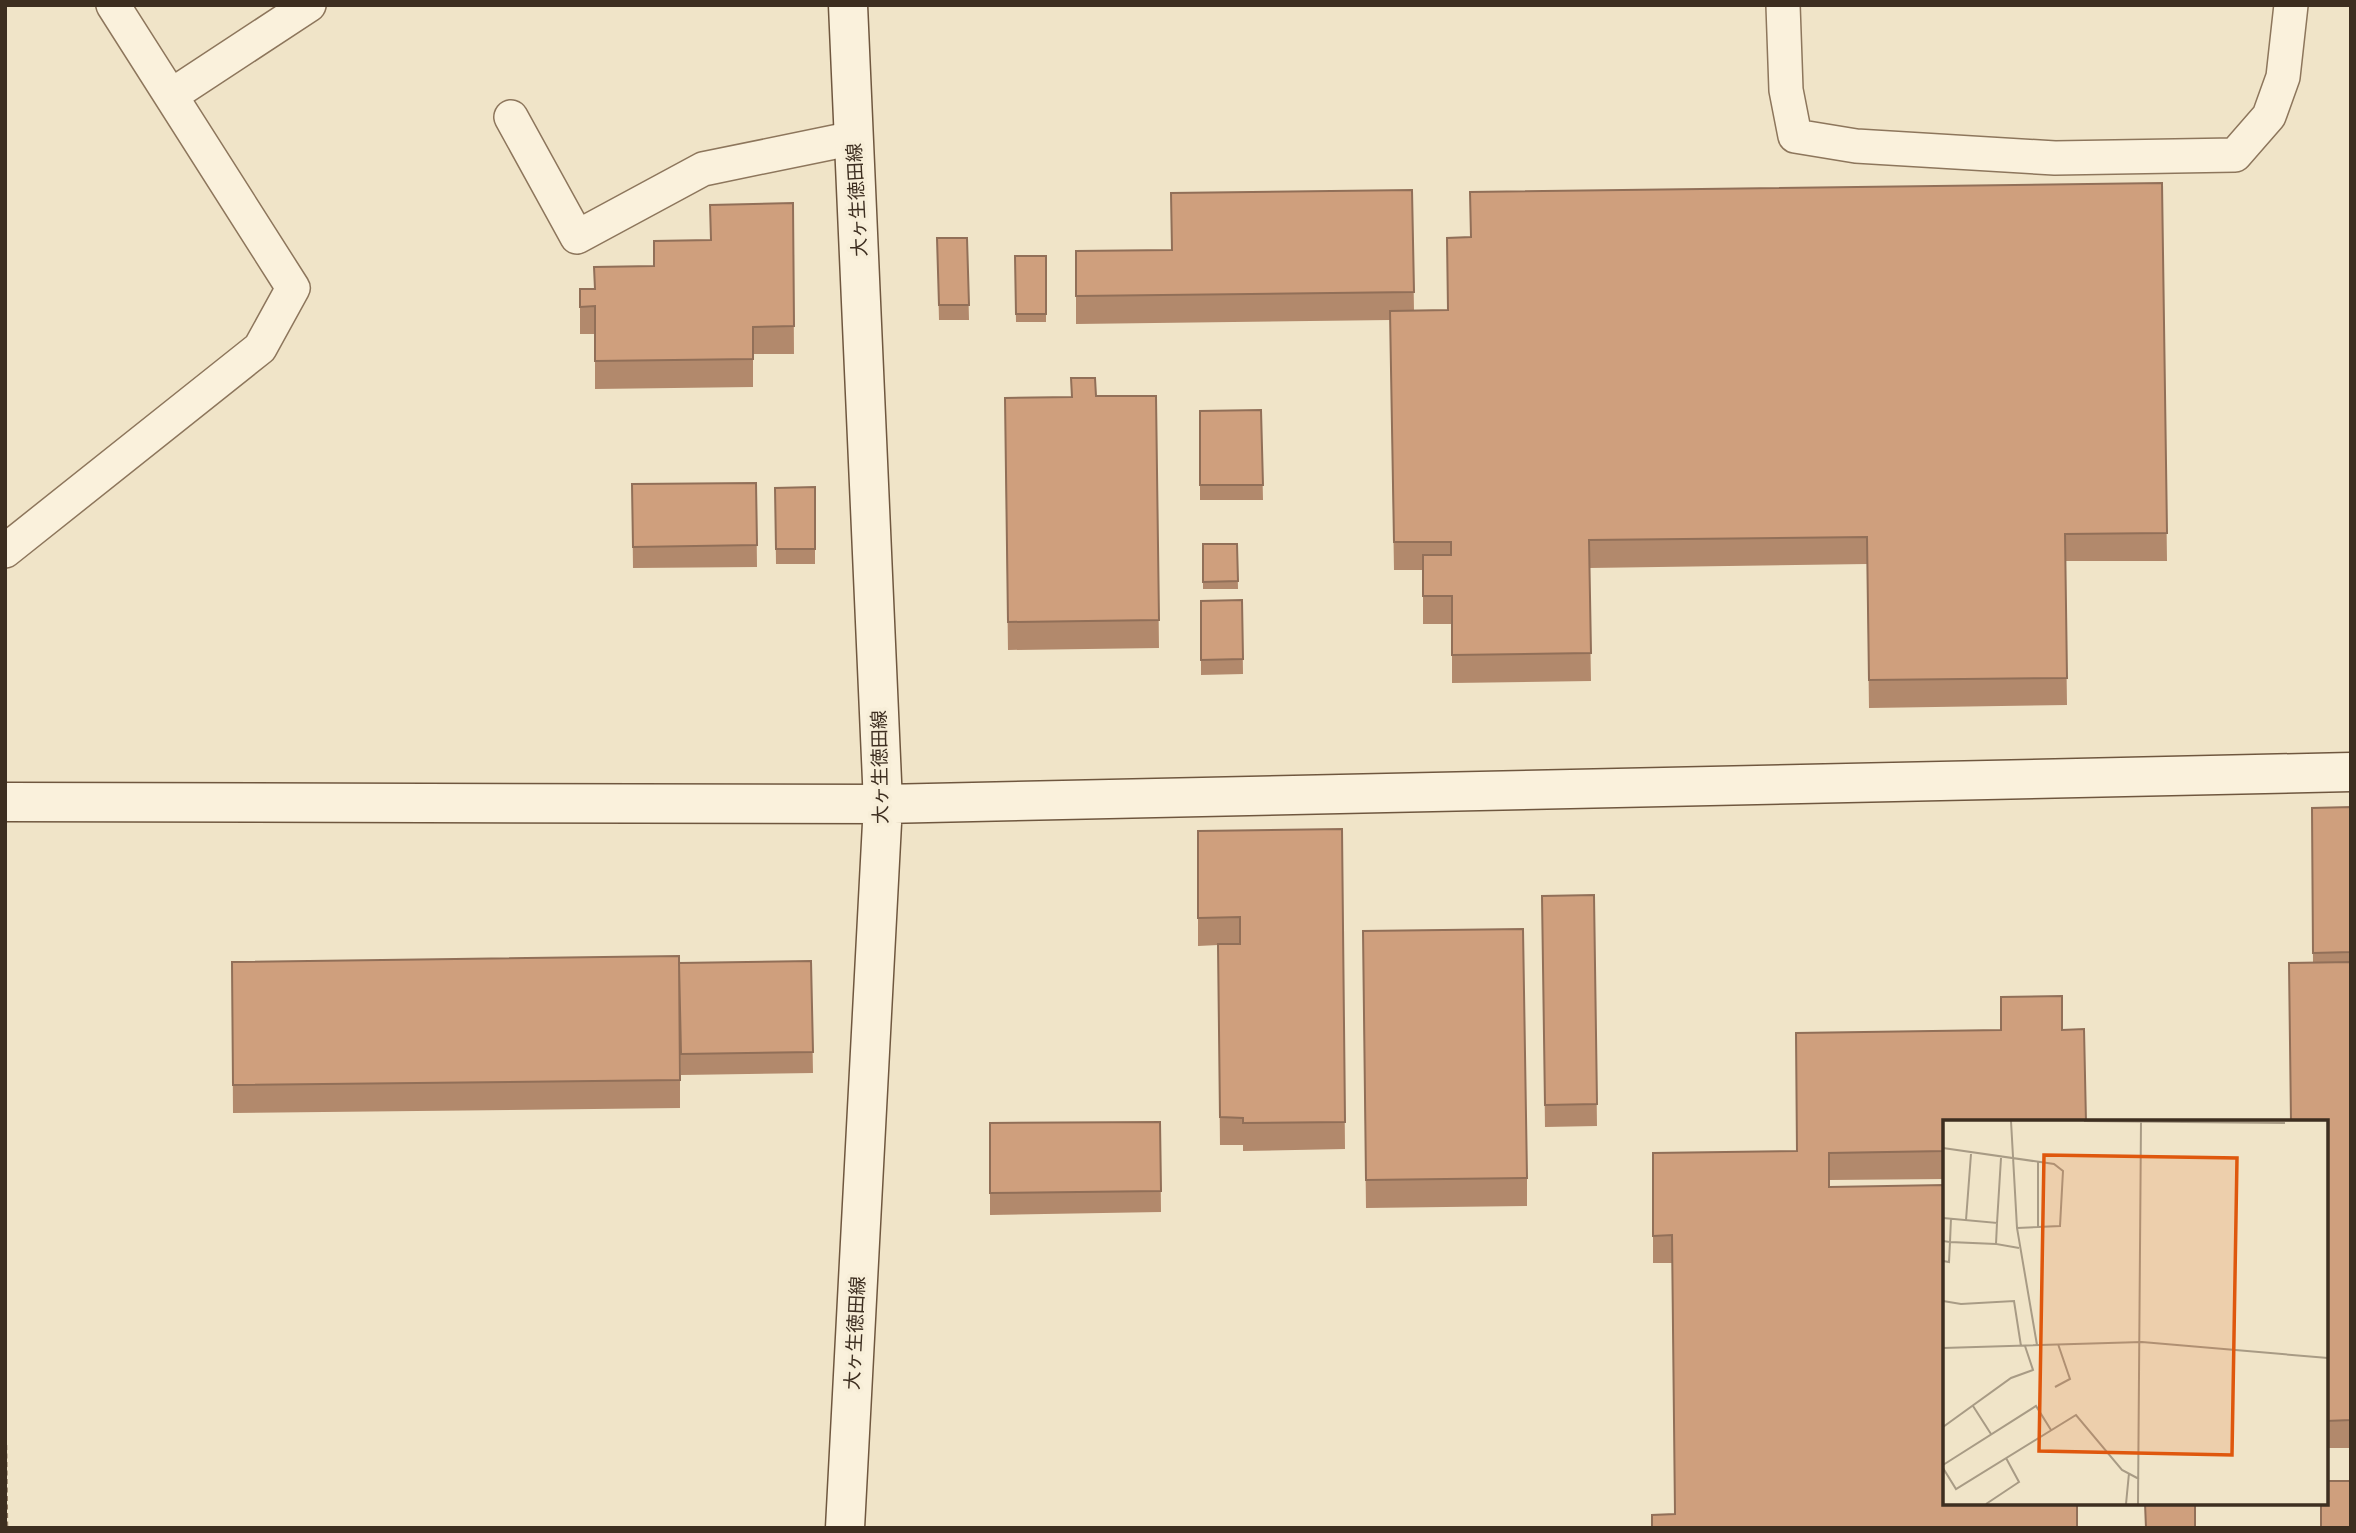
<svg xmlns="http://www.w3.org/2000/svg" width="2356" height="1533" viewBox="0 0 2356 1533" font-family="'Crimson Pro','Noto Sans JP',serif">
	<rect width="100%" height="100%" fill="#f0e4c8"/>
	<g fill="none" stroke-linecap="round" stroke-linejoin="round">
		<defs>
			<path id="street" d="M1783,5L1786,90L1795,136L1856,146L2055,158L2235,155L2269,116L2283,77L2291,5
				M172,95L309,5
				M511,117L577,237L703,169L854,138
				M5,551L260,348L293,288L113,5"/>
			<path id="secondary" d="M5,802L883,804L2351,772
				M845,1528L883,804L848,5"/>
		</defs>
		<!-- street casing -->
		<use href="#street" stroke="#8d765c" stroke-width="36"/>
		<!-- secondary casing -->
		<use href="#secondary" stroke="#6f573f" stroke-width="41"/>
		<!-- path -->
		<path stroke="#8d765c" stroke-width="4.5" stroke-dasharray="5 3.5" stroke-linecap="butt" d="M5,1445L6,1528"/>
		<!-- street -->
		<use href="#street" stroke="#faf1dc" stroke-width="33"/>
		<!-- secondary -->
		<use href="#secondary" stroke="#faf1dc" stroke-width="38"/>
	</g>
	<!-- wall -->
	<path fill="#b2896c" d="M2162,183L2167,561H2065L2067,705L1869,708L1867,564L1589,568L1591,681L1452,683V624H1423V570H1394L1390,320L1076,324V251L1171,250L1412,190L1414,310H1448L1470,237Z
		M793,203L794,354H753V387L595,389V334H580V289H594L654,266Z
		M937,238H967L969,320H939Z
		M1015,256H1046V322H1016Z
		M1096,396H1156L1159,648L1008,650L1005,425Z
		M1261,410L1263,500H1200V411Z
		M756,483L757,567L633,568L632,484Z
		M815,487V564H776L775,488Z
		M1203,544H1237L1238,589H1203Z
		M1242,600L1243,674L1201,675V601Z
		M2351,807V1448H2326V1122L2313,963L2312,808Z
		M1342,829L1345,1149L1243,1151V1145H1220L1218,945L1198,946V831Z
		M1594,895L1597,1126L1545,1127L1542,896Z
		M1363,959L1527,1178V1206L1366,1208Z
		M811,961L813,1073L681,1075L680,1045V1108L233,1113L232,962L679,963Z
		M2062,996L1945,1122V1179L1829,1180L1675,1514L1672,1263H1653V1153L1797,1151L2001,1030Z
		M1160,1122L1161,1212L990,1215V1123Z"/>
	<!-- building -->
	<path fill="#cf9f7d" stroke="#916f58" stroke-width="2" d="M2162,183L2167,533L2065,534L2067,678L1869,680L1867,537L1589,540L1591,653L1452,655V596H1423V555H1451V542H1394L1390,311L1448,310L1447,238L1471,237L1470,192Z
		M1412,190L1414,292L1076,296V251L1172,250L1171,193Z
		M793,203L794,326L753,327V359L595,361V306L580,307V289H595L594,267L654,266V241L711,240L710,205Z
		M937,238H967L969,305H939Z
		M1015,256H1046V314H1016Z
		M1071,378H1095L1096,396H1156L1159,620L1008,622L1005,398L1072,397Z
		M1261,410L1263,485H1200V411Z
		M756,483L757,545L633,547L632,484Z
		M815,487V549H776L775,488Z
		M1203,544H1237L1238,581L1203,582Z
		M1242,600L1243,659L1201,660V601Z
		M2351,807V952L2313,953L2312,808Z
		M1342,829L1345,1122L1243,1123V1118L1220,1117L1218,944H1240V917L1198,918V831Z
		M1594,895L1597,1104L1545,1105L1542,896Z
		M1523,929L1527,1178L1366,1180L1363,931Z
		M679,956L680,1080L233,1085L232,962Z
		M811,961L813,1052L681,1054L679,963Z
		M2351,962V1420L2326,1421V1122H2291L2289,963Z
		M2062,996V1030L2084,1029L2086,1122H1945V1151L1829,1153V1187L1945,1185V1503H2077V1528H1652V1515L1675,1514L1672,1235L1653,1236V1153L1797,1151L1796,1033L2001,1030V997Z
		M1160,1122L1161,1191L990,1193V1123Z
		M2326,1481H2351V1528H2321V1503H2326Z
		M2145,1503H2195V1528H2146Z"/>
	<g text-anchor="middle" dominant-baseline="central" stroke-width="7" stroke-linejoin="round" paint-order="stroke">
		<!-- street labels -->
		<g font-size="19" fill="#3d2e20" stroke="#f7eed8">
			<text transform="translate(857 200) rotate(-93)">大ヶ生徳田線</text>
			<text transform="translate(880 767) rotate(-91)">大ヶ生徳田線</text>
			<text transform="translate(855 1333) rotate(-87)">大ヶ生徳田線</text>
		</g>
	</g>
	<!-- overview -->
	<g transform="translate(1943 1120)">
		<rect width="385" height="385" fill="#f0e4c8"/>
		<path fill="none" stroke="#a89b85" stroke-width="2" d="M68,1L74,108L94,225M141,1L342,3M0,28L111,44L120,51L117,106L74,108M0,98L54,103L58,38M8,98L7,122L53,124M23,100L28,34M54,103L53,124L76,128M95,107V42M0,121L7,122L6,142L0,141M0,181L18,184L71,181L78,226M0,228L199,222L385,238M112,267L127,259L115,224M30,286L48,314M0,307L68,258L90,250L82,226M0,345L93,286L108,310M0,348L13,369L133,295L179,350L196,359M43,384L76,362L63,338M183,384L186,353M195,384L198,1"/>
		<path fill="#df570d" fill-opacity="0.15" stroke="#df570d" stroke-width="3.5" d="M101,35L294,38L289,335L96,331Z"/>
		<rect width="385" height="385" fill="none" stroke="#3d2e20" stroke-width="3.5"/>
	</g>
	<!-- border -->
	<rect width="2356" height="1533" fill="none" stroke="#3d2e20" stroke-width="14"/>
</svg>
